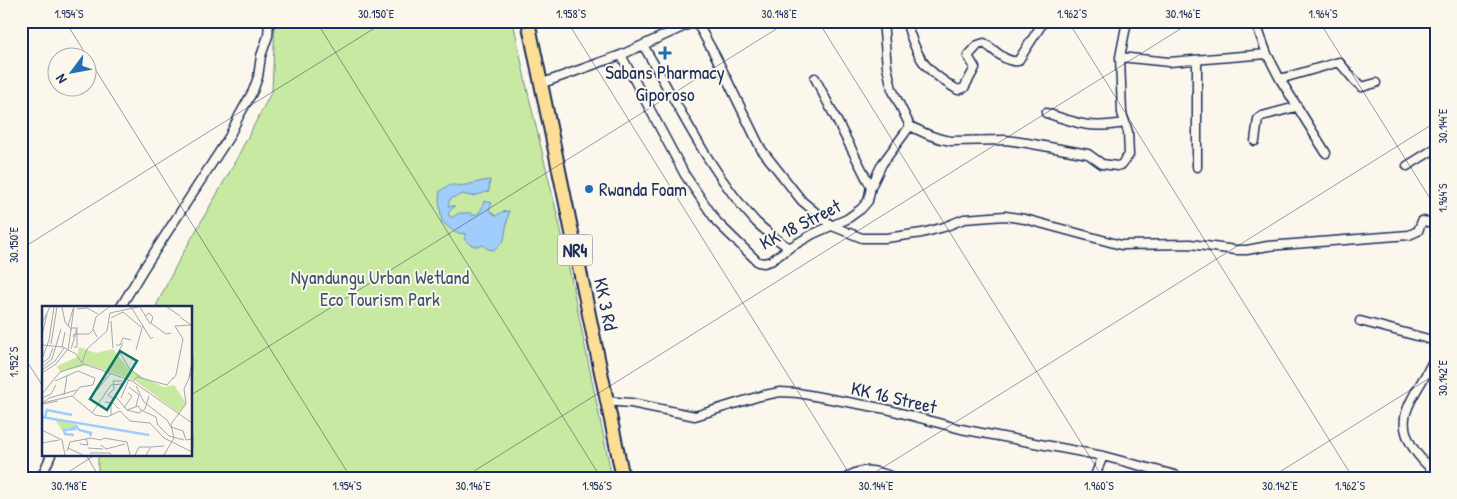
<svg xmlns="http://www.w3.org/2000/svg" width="1457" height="499" viewBox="0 0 1457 499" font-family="'Patrick Hand',sans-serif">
	<rect width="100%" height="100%" fill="#fbf7ec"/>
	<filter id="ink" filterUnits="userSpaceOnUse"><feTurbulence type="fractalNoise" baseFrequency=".02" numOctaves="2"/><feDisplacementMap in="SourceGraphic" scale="10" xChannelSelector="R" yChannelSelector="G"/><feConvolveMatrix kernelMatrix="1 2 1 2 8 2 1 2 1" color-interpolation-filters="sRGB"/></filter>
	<g filter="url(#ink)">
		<!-- green -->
		<path fill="#c7e9a2" stroke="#718c80" d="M275,21H513L528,93L563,239L612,478H98V455H191V308H155L178,262L229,173L272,91Z"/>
		<!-- water -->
		<path fill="#a0cdfb" stroke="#6b8ebc" d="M490,180L489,191L478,195L470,196L463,194L450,199L448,206H455L448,213L451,218L459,213H471L472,216C481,213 482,209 484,201L492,203L489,210L496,216L502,212L509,211L504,240L495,250L488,249L483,245C475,248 470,245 464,239L466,234L456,233L442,222L439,200L440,191C454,181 453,187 466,185C474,183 482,181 490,180Z"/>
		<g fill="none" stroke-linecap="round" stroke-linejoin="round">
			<defs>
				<path id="minor" d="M696,21L716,57L761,149L802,201L832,226L862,238H886L922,233L944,227L964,219L1005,216L1025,219L1121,245L1190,244L1236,250H1247L1268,246L1409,235L1418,231L1422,221L1436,223
					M883,21L887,67L892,89L910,126
					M906,21C917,59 924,70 958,90L964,88L975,68L968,56L978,45L984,43C994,49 1005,63 1018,61L1044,21
					M1255,21L1267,54L1280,79L1326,153
					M643,45C677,103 710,173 756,222C766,232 778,240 789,248
					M621,55L685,175L717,222L758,262L764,263L771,261L789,248L813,234L847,219L861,209L868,201L871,187L882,164L910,126
					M1120,57L1169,62L1267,54
					M1197,60V167
					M815,78L871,187
					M1280,79L1339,62L1355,81L1362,87L1376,83
					M540,84L621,55L696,21
					M1046,113C1079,124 1089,129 1125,123
					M910,126C924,133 936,139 951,141L1006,140L1027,143L1088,154L1102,164L1117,166L1121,165L1129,155L1128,132L1122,113L1120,57L1127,21
					M1255,141L1258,119L1262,116L1296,107
					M1407,166L1436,148
					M120,308L144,268L229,137L239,116L253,91L258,77L261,56L268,36L269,21
					M1360,321L1436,341
					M1436,353C1429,375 1412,392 1406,413C1399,436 1420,460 1436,473
					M606,401L631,403L695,416L760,396L780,392L798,393L886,409L961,429L1103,456L1175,475
					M41,478L51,455
					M846,478C863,465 879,472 897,478
					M1094,478L1103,456"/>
				<path id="trunk" d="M528,21L623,478"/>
			</defs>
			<!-- minor casing -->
			<use href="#minor" stroke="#1b2f5e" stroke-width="11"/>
			<!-- trunk casing -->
			<use href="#trunk" stroke="#1b2f5e" stroke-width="16"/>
			<!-- minor -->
			<use href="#minor" stroke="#fbf7ec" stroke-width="8"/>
			<!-- trunk -->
			<use href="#trunk" stroke="#fcde96" stroke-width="12"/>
		</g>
	</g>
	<!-- ticks -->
	<path fill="none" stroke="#1b2f5e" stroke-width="1" stroke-opacity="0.45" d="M65,21L351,478M316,21L601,478M567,21L852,478M818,21L1103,478M1068,21L1353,478M1319,21L1436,208M21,249L386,21M21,352L44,388M191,395L789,21M86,455L100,478M59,478L95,455M463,478L1193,21M866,478L1436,122M1270,478L1436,374"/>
	<!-- markers -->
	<g fill="#1f6fb2" stroke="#fbf7ec" stroke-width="2">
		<path d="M662.5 45.5h5v5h5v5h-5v5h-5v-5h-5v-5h5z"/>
		<circle cx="589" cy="189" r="5"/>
	</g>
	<g text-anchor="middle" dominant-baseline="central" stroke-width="4" stroke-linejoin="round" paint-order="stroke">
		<!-- shield labels -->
		<rect fill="#fbf7ec" stroke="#5e6b89" stroke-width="1" x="557.5" y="234.5" width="35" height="31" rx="4"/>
		<g font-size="18" font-weight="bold" fill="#1b2f5e">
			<text x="575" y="250">NR4</text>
		</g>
		<!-- poi labels -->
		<g font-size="19" fill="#1b2f5e" stroke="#fbf7ec">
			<text x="665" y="72">Sabans Pharmacy<tspan x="665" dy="22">Giporoso</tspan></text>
			<text x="599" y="189" text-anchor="start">Rwanda Foam</text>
		</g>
		<!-- street labels -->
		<g font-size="19" fill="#1b2f5e" stroke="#fbf7ec">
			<text transform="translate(800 224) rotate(-27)">KK 18 Street</text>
			<text transform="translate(606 304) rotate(78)">KK 3 Rd</text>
			<text transform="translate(894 397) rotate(13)">KK 16 Street</text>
		</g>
		<!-- park labels -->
		<g font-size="19" fill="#3d546c" stroke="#fbf7ec">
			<text x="380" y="277">Nyandungu Urban Wetland<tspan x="380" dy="22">Eco Tourism Park</tspan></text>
		</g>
	</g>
	<!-- overview -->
	<g transform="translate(42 306)">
		<rect width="150" height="150" fill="#fbf7ec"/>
		<path d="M37,41L54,47L71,43L86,62L99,70L122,81L132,79L144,97L137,107L92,74L47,59L18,66L15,60L35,51ZM13,114L33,117L34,122L23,123L22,127Z" fill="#c7e9a2"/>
		<path fill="none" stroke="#a0cdfb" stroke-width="2.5" d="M0,111L107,129M3,111L5,104L30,109M28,124L34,120L37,124L49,127L48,130M32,129L23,128L22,124L34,123"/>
		<path fill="none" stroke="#a1a7b3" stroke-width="1" d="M20,1L23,16L30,24M89,1L109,33L111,31M98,1L107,16L124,28L129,27M125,1L138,10M35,3L45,2L56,8M103,10L107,7L111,11L109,17M69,12L81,6L99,21M69,15L71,42M0,17L8,1M26,20L31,3M0,29L5,8M31,31L32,28H47L51,24M55,31L51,23L54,11L67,1M81,37L77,45L87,62L99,72M9,38L15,1M0,39L21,41L34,48L40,57M74,39H78L81,32L89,34M20,41L23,26M32,41H35V21M29,43L34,27V22H30M94,44L101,19M26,45L32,1M0,53L7,34L12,1M0,57L7,52L11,42M40,57L45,43L65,25L68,7L96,1M0,61L10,53L19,23M0,64L13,55L22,42M0,67L14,58L25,44M147,71L150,56M131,73L134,69L141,33L133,20L149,19L138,11M13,75L36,65L53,72L51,79L38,81L31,90M91,75L95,71L125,79L131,72M94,80L102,96L125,114L129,121L141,125L144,134L150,133M87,81L97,89L94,100M72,83L71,75H80M55,84L69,67M0,88L18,66L42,58L90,75L150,117M22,89L25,70M0,92L9,88L14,79M1,92V98L16,95M79,92L87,73M72,93L66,89L72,83M2,96L7,92L35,84M63,96L71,97L77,103M0,97L30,90L53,109L65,111L78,105L88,115L108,117L122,132L150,146M82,102L90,90L86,87M85,104L96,100L100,105M101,105L114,111L116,120M50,107L69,79L80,78M69,109V97L74,91L85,104L97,107L103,103L107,90M117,120L127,130L142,134M0,124L20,134L23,149M0,137L17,134M38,138L46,139L44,132M59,139L64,143L83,138M26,142L41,149M46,142L61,143M25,145L28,136L49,132L59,134L62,132L85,136L88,149M48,147H68L69,149M93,149L97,141H108M104,149L109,141L122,140M122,149L132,132L129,118L144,98L142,83L150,66"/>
		<path fill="#0f766e" fill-opacity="0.15" stroke="#0f766e" stroke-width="2.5" d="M78,45L95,55L65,104L48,93Z"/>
		<rect width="150" height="150" fill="none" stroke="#1b2f5e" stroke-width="2.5"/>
	</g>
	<!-- margin -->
	<rect width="1457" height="499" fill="none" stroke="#fbf7ec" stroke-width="55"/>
	<!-- north arrow -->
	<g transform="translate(72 72) rotate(238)"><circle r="24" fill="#fbf7ec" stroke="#a1a7b3"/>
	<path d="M0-4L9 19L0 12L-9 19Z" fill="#1f6fb2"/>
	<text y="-8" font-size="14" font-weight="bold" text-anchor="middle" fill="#1b2f5e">N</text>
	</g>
	<rect x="28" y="28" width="1402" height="444" fill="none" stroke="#1b2f5e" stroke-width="2"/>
	<g font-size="12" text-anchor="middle" fill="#1b2f5e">
		<text x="69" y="18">1.954°S</text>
		<text x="376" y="18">30.150°E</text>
		<text x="571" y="18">1.958°S</text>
		<text x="779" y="18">30.148°E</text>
		<text x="1072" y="18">1.962°S</text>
		<text x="1183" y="18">30.146°E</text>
		<text x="1323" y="18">1.964°S</text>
		<text transform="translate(1443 126) rotate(-90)" y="4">30.144°E</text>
		<text transform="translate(1443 198) rotate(-90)" y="4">1.964°S</text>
		<text transform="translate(14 245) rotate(-90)" y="4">30.150°E</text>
		<text transform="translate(14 362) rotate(-90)" y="4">1.952°S</text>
		<text transform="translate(1443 378) rotate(-90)" y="4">30.142°E</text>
		<text x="69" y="490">30.148°E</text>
		<text x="347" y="490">1.954°S</text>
		<text x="473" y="490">30.146°E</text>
		<text x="597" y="490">1.956°S</text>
		<text x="876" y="490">30.144°E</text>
		<text x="1099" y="490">1.960°S</text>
		<text x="1280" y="490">30.142°E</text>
		<text x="1350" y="490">1.962°S</text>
	</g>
</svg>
